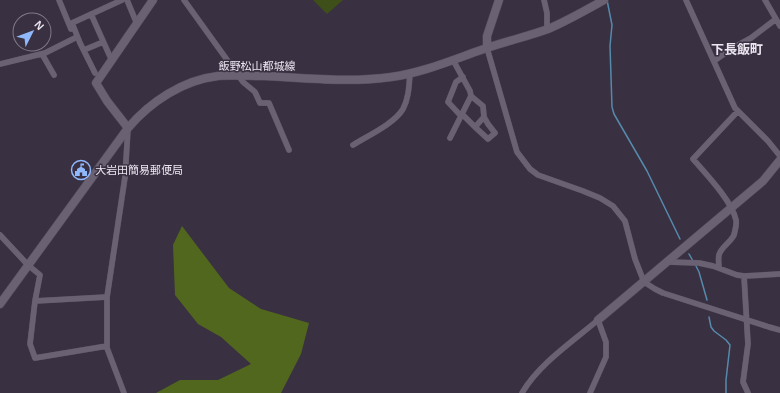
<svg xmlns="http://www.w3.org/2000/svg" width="780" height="393" viewBox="0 0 780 393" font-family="Arial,'Noto Sans JP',sans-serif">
	<rect width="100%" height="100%" fill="#393041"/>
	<!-- green -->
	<path fill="#3f4f1a" d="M313,0H343L327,14Z"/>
	<!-- forest -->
	<path fill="#52671e" d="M182,226L229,288L261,309L309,323L301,354L281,393H156L180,380H218L251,364L221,337L198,324L175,295L173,245Z"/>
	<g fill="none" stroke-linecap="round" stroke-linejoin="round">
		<!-- stream -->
		<path stroke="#568aac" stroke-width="1.5" d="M607,0L612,25L610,46L612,107L614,114L647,171L680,239
			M689,254L693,261
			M695,264L699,272L707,300
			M709,317L711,327L714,331L726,340L730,345L726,380V393"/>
		<defs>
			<path id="street" d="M59,0L71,29
				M127,0L137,24
				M184,0L243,82L255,92L260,103H269L289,150
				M544,0L547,13V29
				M686,0L735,108L768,141L780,156
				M765,0L780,26
				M91,14L112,61
				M487,48L517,152L530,169L538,175L583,191L600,198L613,206L625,221L635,259L644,282L655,289L663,293L769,327L780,330
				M84,50L103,42
				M42,54L54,75
				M453,60L470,91L471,96L483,106L484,117L475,127L488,139L495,133L488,124L484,117
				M714,61L731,49L751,38L776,19
				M0,64L45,53L75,38
				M95,73L80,43L72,23L122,0
				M462,114L475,127
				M461,116L448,102L456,82L463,77
				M450,138L471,96
				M353,145C367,136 394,124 403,109C409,98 409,85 410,73
				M0,235L28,265L40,275L35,301L30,344L35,358L107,346
				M668,262L699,263L713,266L737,275L744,276L780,274
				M719,268C719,264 718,259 719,255C721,247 730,243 734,235C735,230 737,225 736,220C732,201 706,174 693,159L738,111
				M744,276L748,344L743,382L748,393
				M35,301L107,297
				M124,393L107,348V297L125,177L128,128
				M522,393C539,364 572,342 598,320L606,342V357L590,393"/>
			<path id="secondary" d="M487,48V36L499,0
				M128,128L107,101L96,83L153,0
				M0,304L128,128C150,102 183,80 218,76C233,75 249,76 264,76C306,78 349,83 391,77C422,73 452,60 481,50C503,42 526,37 548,29C567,21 586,10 604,0
				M598,320L763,181L780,160"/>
		</defs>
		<!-- street casing -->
		<use href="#street" stroke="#554e5c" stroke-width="6"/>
		<!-- secondary casing -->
		<use href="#secondary" stroke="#554e5c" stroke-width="9"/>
		<!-- street -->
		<use href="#street" stroke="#6a6173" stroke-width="5.5"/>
		<!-- secondary -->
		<use href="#secondary" stroke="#6a6173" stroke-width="8"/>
	</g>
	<!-- icons -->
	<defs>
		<symbol id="civic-ring" viewBox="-11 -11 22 22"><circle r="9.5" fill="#393041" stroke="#8fb8fd" stroke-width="1.5"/><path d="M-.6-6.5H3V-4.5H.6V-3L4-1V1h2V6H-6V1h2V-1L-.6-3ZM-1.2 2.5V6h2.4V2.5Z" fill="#8fb8fd"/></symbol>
	</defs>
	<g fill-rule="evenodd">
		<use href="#civic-ring" x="70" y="159" width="22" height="22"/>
	</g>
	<g text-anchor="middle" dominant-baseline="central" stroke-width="3" stroke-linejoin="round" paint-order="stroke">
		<!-- street labels -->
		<g font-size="11" fill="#ece6f1" stroke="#393041">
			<text x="257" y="66">飯野松山都城線</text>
		</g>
		<!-- poi labels -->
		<g font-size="11" fill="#ece6f1" stroke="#393041" text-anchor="start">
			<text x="95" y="170">大岩田簡易郵便局</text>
		</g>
		<!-- quarter labels -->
		<g font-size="13" font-weight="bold" fill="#ece6f1" stroke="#393041">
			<text x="737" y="49">下長飯町</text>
		</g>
	</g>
	<!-- north arrow -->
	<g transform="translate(32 32) rotate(48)"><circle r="19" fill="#393041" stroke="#817987"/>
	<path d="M0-3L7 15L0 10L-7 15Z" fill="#8fb8fd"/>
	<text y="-6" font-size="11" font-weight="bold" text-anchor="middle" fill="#ece6f1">N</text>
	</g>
</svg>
